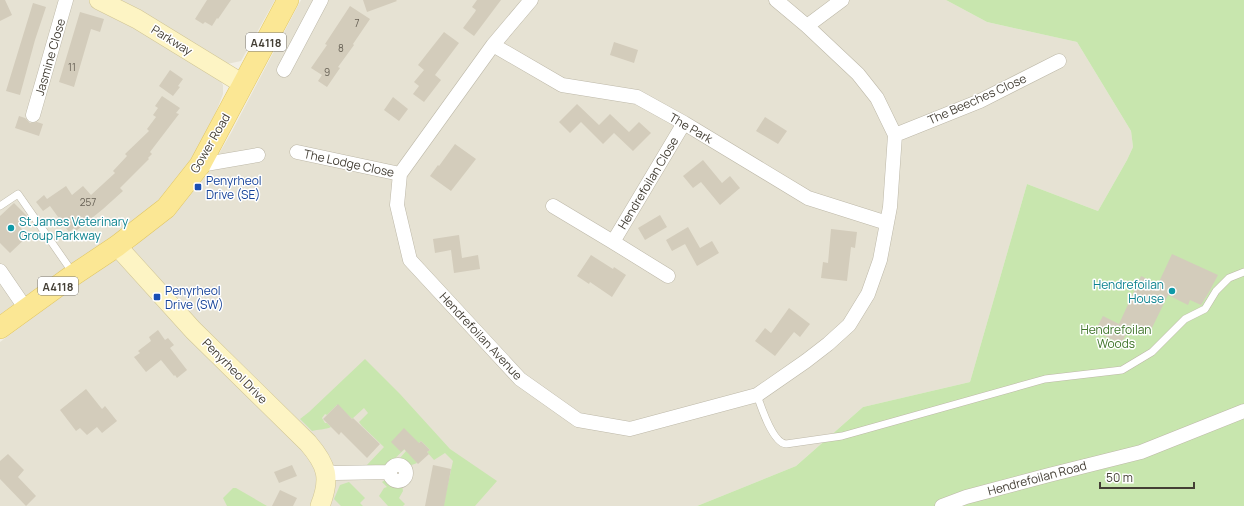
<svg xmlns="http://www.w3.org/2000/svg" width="1244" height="506" viewBox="0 0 1244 506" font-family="Manrope,sans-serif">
	<rect width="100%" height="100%" fill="#f2efe5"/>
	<!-- residential -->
	<path fill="#e6e2d3" d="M0,0H275L241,61L227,64L217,75L223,85V94L218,107L194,158L166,198L0,321Z
		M301,0H946L987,22L1077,42L1131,131L1133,147L1127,160L1098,211L1027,184L970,382L863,407L796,466L697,506H0V342L113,259L118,258L133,248L206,176L231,133Z"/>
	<!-- green -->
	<path fill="#c8e6ae" d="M946,0H1244V506H697L796,466L863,407L970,382L1027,184L1098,211L1127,160L1133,147L1131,131L1077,42L987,22Z
		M365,359L400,394L450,449L497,481L475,506H443L453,461L445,453L434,460L427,452L430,450L421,441L410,452L417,463L409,466L400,458L406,451L411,443L387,466H366L384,447L362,426L359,422L368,413L364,408L352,419L337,405L327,415L325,414L322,418L325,423H327L331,427C325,430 318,429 312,431L300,419L309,412Z
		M385,480L395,486L402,485L403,491L399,498L405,504L403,506H388L379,496L384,488L387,487L382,482Z
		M349,482L365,498L360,503L363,506H341L334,499L340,485Z
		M233,488H236L267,506H227L223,498Z"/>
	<!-- building -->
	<path fill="#d3ccbb" d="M0,0H5L12,15L0,21Z
		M207,0H231L218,19L217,18L212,26L205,22L203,24L195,19Z
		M363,0H396L397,1L367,12Z
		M477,0H501L474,36L463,28L475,12L476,10L472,7Z
		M33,3L46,7L35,40L20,95L6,91Z
		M350,6L370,19L353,44L354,45L338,67L340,68L327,87L318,81L322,75L311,68L327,45L325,44Z
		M80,12L104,19L100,32L91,29L74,87L59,82Z
		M444,32L459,43L435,75L441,80L424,102L413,94L419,86L414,82L424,70L418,65Z
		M614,42L638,50L634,63L610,55Z
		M170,70L183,79L178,86L180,87L173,96L159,86Z
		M162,96L180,108L176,113L179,114L150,152L152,154L148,158L149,159L120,188L123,191L103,209L76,231L74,228L69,232L50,206L43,211L36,202L44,195L47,199L66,186L72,195L83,186L91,195L115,173L113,171L127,156L125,154L149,131L147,129L156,117L153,115L158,108L155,106Z
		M393,97L408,109L399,121L384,110Z
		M577,104L599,125L610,114L629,132L639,122L651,133L633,151L614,133L603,144L581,122L570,133L559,122Z
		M19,116L25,118L30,123L37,122L43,124L39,136L15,128Z
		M765,117L787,131L778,144L756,131Z
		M455,144L476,159L451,191L430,176L438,165L439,166Z
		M703,160L722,183L730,176L740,188L720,205L701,182L693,188L683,176Z
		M14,203L27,216L18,225L28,236L10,253L0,243V216Z
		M660,215L667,227L645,240L638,228Z
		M688,227L700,248L712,241L719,253L697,266L685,244L672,251L666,240Z
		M831,229L857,232L855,248L851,247L847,281L821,278L823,262L828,263Z
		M459,235L462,258L478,255L480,269L454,273L451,250L435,253L433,239Z
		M1172,254L1218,275L1209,292L1201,305L1190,300L1188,305L1168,295L1150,332L1132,323L1121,344L1095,331L1103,316L1119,324L1141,276L1158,284Z
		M591,255L613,269L614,267L626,275L612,297L590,282L589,284L577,276Z
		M789,308L810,324L800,337L794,332L775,356L755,341L765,328L771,333Z
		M158,330L165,340L168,338L174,345L170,348L187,370L177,378L175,375L174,376L161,360L146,372L134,357L140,353L138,351L151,341L149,337Z
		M86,389L102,409L105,406L117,421L102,433L97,427L87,435L80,428L76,431L60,410Z
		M338,404L352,419L353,418L380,444L367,458L341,432L339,435L323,419Z
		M404,428L419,443L421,441L430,450L427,452L429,454L418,464L404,449L401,452L391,442Z
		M8,454L24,470L18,477L36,496L26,506L0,479V461Z
		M292,465L297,476L279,483L274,472Z
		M433,465L451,469L444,506H425Z
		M280,490L297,498L293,506H272Z"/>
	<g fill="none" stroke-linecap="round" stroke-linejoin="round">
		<defs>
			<path id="lane" d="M0,206L18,194L73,273
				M757,395C761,407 773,443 786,444L842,436L1045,379L1122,370L1152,352L1185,319L1205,309L1216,291L1229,278L1244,272"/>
			<path id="street" d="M531,0L493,45L400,174L397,205L410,260L520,379L578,420L630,429L757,395L806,361L828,344L849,325L868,294L880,260L890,207L895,135L877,98L858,74L807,26L776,0
				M807,26L842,0
				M493,45L562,85L637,97L684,123L808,198L887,223
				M284,70L321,0
				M33,115L66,0
				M895,135L980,101L1059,61
				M297,152L400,174
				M200,165L258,155
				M553,206L613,242
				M0,271L26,309
				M668,276L613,242L684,123
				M390 473a8 8 0 1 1 16 0a8 8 0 1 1-16 0Z
				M326,471L335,473L389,472
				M942,506L966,497L1049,475L1141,452L1244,411"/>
			<path id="secondary" d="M99,0L137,19L243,84
				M117,246L193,330L308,443C327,465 331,478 320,506"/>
			<path id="primary" d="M0,328L69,278L117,246L166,208L200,165L288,0"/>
		</defs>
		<!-- lane casing -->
		<use href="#lane" stroke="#bdb8a8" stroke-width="8"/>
		<!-- street casing -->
		<use href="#street" stroke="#bdb8a8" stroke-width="15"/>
		<!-- secondary casing -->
		<use href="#secondary" stroke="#d1c696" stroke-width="20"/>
		<!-- primary casing -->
		<use href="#primary" stroke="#e0c665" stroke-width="22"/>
		<!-- lane -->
		<use href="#lane" stroke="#fff" stroke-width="7"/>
		<!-- street -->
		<use href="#street" stroke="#fff" stroke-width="14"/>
		<!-- secondary -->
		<use href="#secondary" stroke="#fdf4c4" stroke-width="19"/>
		<!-- primary -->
		<use href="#primary" stroke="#fbe794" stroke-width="21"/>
	</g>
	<!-- markers -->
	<g fill="#1a4fb4" stroke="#fff" stroke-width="1.5">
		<rect x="194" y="183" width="8" height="8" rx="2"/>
		<rect x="153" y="293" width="8" height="8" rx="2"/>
	</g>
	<g fill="#0f9aa8" stroke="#fff" stroke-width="1.5">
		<circle cx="11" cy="228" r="4"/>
		<circle cx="1172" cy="291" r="4"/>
	</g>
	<g text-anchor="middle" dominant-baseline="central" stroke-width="3" stroke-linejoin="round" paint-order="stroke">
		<!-- number labels -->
		<g font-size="10" fill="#686256">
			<text x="357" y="23">7</text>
			<text x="341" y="48">8</text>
			<text x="72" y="67">11</text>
			<text x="327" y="72">9</text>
			<text x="88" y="202">257</text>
		</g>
		<!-- shield labels -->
		<g fill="#fff" stroke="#7c7972" stroke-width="1">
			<rect x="246" y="33" width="40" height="18" rx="3"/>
			<rect x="38" y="277" width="40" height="18" rx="3"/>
		</g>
		<g font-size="11" font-weight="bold" fill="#443f35">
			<text x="266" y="42">A4118</text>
			<text x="58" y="286">A4118</text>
		</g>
		<!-- street labels -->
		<g font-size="12" fill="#443f35" stroke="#fff">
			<text transform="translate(172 40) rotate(32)">Parkway</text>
			<text transform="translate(50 57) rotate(-74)">Jasmine Close</text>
			<text transform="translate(977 99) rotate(-24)">The Beeches Close</text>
			<text transform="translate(691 128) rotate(30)">The Park</text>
			<text transform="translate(210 143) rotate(-60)">Gower Road</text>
			<text transform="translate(349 163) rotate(12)">The Lodge Close</text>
			<text transform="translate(648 183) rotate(-59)">Hendrefoilan Close</text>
			<text transform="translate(481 336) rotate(47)">Hendrefoilan Avenue</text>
			<text transform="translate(235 371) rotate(45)">Penyrheol Drive</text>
			<text transform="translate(1037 478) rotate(-15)">Hendrefoilan Road</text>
		</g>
		<!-- transit labels -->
		<g font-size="12" fill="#164399" stroke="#fff" text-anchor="start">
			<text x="206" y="180">Penyrheol<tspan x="206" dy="14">Drive (SE)</tspan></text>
			<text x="165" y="290">Penyrheol<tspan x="165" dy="14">Drive (SW)</tspan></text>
		</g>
		<!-- culture labels -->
		<g font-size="12" fill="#0d838f" stroke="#fff" text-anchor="start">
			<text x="19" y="221">St James Veterinary<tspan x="19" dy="14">Group Parkway</tspan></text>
			<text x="1164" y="284" text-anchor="end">Hendrefoilan<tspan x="1164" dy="14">House</tspan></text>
		</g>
		<!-- park labels -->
		<g font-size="12" fill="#3f742a" stroke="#fff">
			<text x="1116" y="329">Hendrefoilan<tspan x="1116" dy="14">Woods</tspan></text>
		</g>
	</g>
	<!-- scale -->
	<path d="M1100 482v6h94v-6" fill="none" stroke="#443f35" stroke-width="2"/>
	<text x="1106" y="482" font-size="12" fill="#443f35" stroke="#ffffff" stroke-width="3" paint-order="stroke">50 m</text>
</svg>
